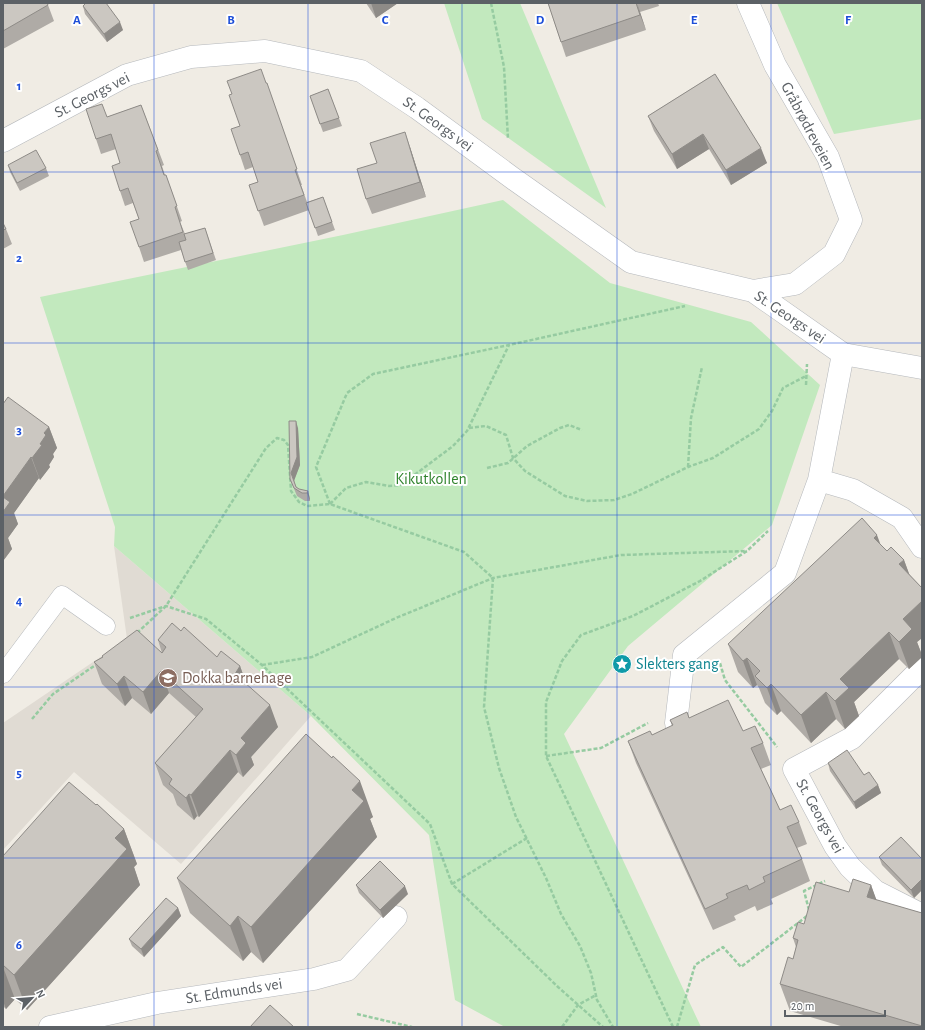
<svg xmlns="http://www.w3.org/2000/svg" width="925" height="1030" viewBox="0 0 925 1030" font-family="'Alegreya Sans',sans-serif">
	<rect width="100%" height="100%" fill="#f0ece4"/>
	<!-- education -->
	<path fill="#e0dbd3" d="M114,546L311,716L181,864L74,772L3,850V723L127,639Z"/>
	<!-- green -->
	<path fill="#c2e9be" d="M444,3H520L606,208L482,119Z
		M777,3H922V119L834,134Z
		M503,200L610,283L751,322L820,385L772,525L628,646L564,734L701,1027H505L455,1000L429,835L311,716L114,546L115,527L40,297L343,235Z"/>
	<g fill="none" stroke-linecap="round" stroke-linejoin="round">
		<defs>
			<path id="lane" d="M3,674L62,595L106,626"/>
			<path id="street" d="M748,3L775,65L828,157L851,220L834,254L795,284L753,291
				M3,141L127,75L191,57L265,51L361,71L417,108L511,177L631,262L753,291L843,354L922,368
				M819,480L853,490L902,518L922,547
				M922,668L852,738L794,769L835,846L850,867L875,891L922,915
				M676,723L684,655L785,573L819,480L843,354
				M50,1027L157,1003L314,979L347,970L396,917"/>
		</defs>
		<!-- lane casing -->
		<use href="#lane" stroke="#b5b8bc" stroke-width="19"/>
		<!-- street casing -->
		<use href="#street" stroke="#b5b8bc" stroke-width="23"/>
		<!-- path -->
		<path stroke="#96cba1" stroke-width="2.5" stroke-dasharray="4 2" stroke-linecap="butt" d="M491,3L504,67L508,139
			M806,385L807,364
			M469,428L486,426L506,435L513,458L525,471L565,496L587,501L614,500L632,494L688,467L713,458L759,429L772,411L783,388L806,376
			M688,467L691,418L702,367
			M487,468L508,463L527,446L560,428L569,425L582,430
			M330,504L316,467L347,393L373,374L509,345L685,306
			M330,504L346,488L366,482L389,486L401,485L453,446L467,431L509,345
			M130,618L166,606L206,619L262,665L430,824L452,884L558,987L603,1027
			M137,633L166,606L266,448L277,438L284,440L288,445L291,491L299,502L307,506L330,504L464,552L493,578L484,707L499,768L516,817L546,878L561,914L580,946L591,973L597,1000L613,1027
			M720,663L725,680L777,747
			M262,665L312,657L396,618L493,578L621,555L747,551
			M32,719L53,694L97,664
			M546,756L601,748L648,723
			M452,884L527,838
			M809,910L804,891L825,881
			M357,1014L412,1027
			M562,1027L578,1005L596,995
			M673,1027L546,756V702L562,661L581,635L633,616L700,581L747,551L768,531
			M677,1027L695,965L723,947L741,967L807,916"/>
		<!-- lane -->
		<use href="#lane" stroke="#fff" stroke-width="18"/>
		<!-- street -->
		<use href="#street" stroke="#fff" stroke-width="22"/>
	</g>
	<!-- wall -->
	<path fill="#afaba6" d="M3,3L48,5L54,21L3,49Z
		M366,3H398L376,18Z
		M548,3H658L659,6L640,12L646,30L566,57Z
		M83,6L123,30L107,42L85,14Z
		M715,74L767,163L731,185L709,149L677,169L654,131L648,116Z
		M266,83L272,98L302,185H301L307,202L323,197L335,230L318,236L309,210L264,226L249,185L258,182L253,167L245,170L240,155V126Z
		M328,89L342,126L323,132L310,96Z
		M141,105L164,165L162,166L165,175H166L182,221L180,222L185,234L205,228L216,260L188,270L181,250L144,262L139,247V219L133,203L125,206L120,191V163L116,149L101,154L96,139L107,117Z
		M410,147L426,197L372,214L366,199Z
		M8,165L46,168L49,176L20,191L10,172Z
		M3,223L6,229L12,244L3,249Z
		M3,404L49,427L57,448L53,454L54,457L49,465L50,467L40,480L39,478L14,513L18,524L8,538L12,549L3,561Z
		M298,428L300,465L294,480L296,487L299,489L308,491L310,499V501H305L297,496L290,479Z
		M881,545L887,551L904,560L909,574L922,588V638L917,642L922,655V657L909,669L899,659L854,702L859,716L845,729L836,719L811,743L781,711L777,715L765,703L759,688L757,685L753,688L738,672L728,644Z
		M181,631L217,657L240,666L246,683L278,727L251,757L254,765L243,777L238,772L199,817L197,816L194,820L177,805L173,794L163,785L155,763L196,717L169,693L151,714L132,698L125,706L102,684L94,662L102,657V656L162,653L158,640Z
		M689,718L743,731L763,743L771,765L761,769L780,810L799,822L807,844L797,848L802,859L810,881L771,899L773,904L757,911L755,906L734,916L736,920L713,930L636,763L628,741L652,735L672,726L670,720Z
		M332,758L373,817L370,819L377,837L263,963L251,952L243,961L190,913L177,878Z
		M828,763L864,775L878,785L881,793L856,809L830,771Z
		M96,805L124,829L137,864L134,867L140,885L27,1010L15,999L6,1009L3,1006V856Z
		M879,857L922,859V890L914,898L882,865Z
		M356,885L408,894L383,918L359,893Z
		M871,885L876,900L922,913V1027H844L790,1011L780,984L793,959L796,947L793,938L804,924L849,892Z
		M178,908L181,916L144,957L132,946L129,939Z"/>
	<!-- shaded-wall -->
	<path fill="#8e8b87" d="M371,3H398L376,18Z
		M637,3L646,30L640,15Z
		M120,22L123,30L107,42L104,34Z
		M405,132L410,147L426,197L420,182Z
		M703,134L709,149L677,169L672,154Z
		M761,148L767,163L731,185L726,170Z
		M296,421L298,428L300,465L294,481L291,473Z
		M49,427L57,448L53,454L54,457L49,465L50,467L40,480L32,458L44,433Z
		M31,457L39,478L14,513L18,524L8,538L12,549L3,561V496Z
		M308,491L310,499V501L307,493Z
		M877,535L887,562L874,538Z
		M904,560L914,587L899,564Z
		M922,601V638L917,642L922,655V657L909,669L899,642L903,619Z
		M889,632L899,659L854,702L859,716L845,729L835,701L840,679Z
		M747,658L757,685L753,688L743,661Z
		M240,666L248,688L235,674Z
		M161,671L169,693L151,714L143,692Z
		M124,676L132,698L125,706L117,684Z
		M771,684L781,711L777,715L767,688Z
		M826,692L836,719L811,743L801,715Z
		M270,705L278,727L251,757L254,765L243,777L236,755L241,738Z
		M230,750L238,772L199,817L191,795Z
		M360,781L373,817L370,819L377,837L263,963L251,927L352,790Z
		M878,785L881,793L856,809L854,802Z
		M189,794L197,816L194,820L186,798Z
		M124,829L137,864L134,867L140,885L27,1010L14,975L115,838Z
		M922,879V890L914,898L911,890Z
		M871,885L881,912L867,897Z
		M405,886L408,894L383,918L380,910Z
		M178,908L181,916L144,957L141,949Z
		M238,916L251,952L243,961L230,926Z
		M3,967L15,999L6,1009L3,1001Z"/>
	<!-- building -->
	<path fill="#cbc7c1" stroke="#8e8b87" d="M3,3H47L48,5L3,31Z
		M86,3H106L120,22L104,34L83,6Z
		M548,3H636L640,15L561,42Z
		M261,69L266,83H267L297,169L295,170L304,195L258,211L249,185L258,182L248,152L240,155L231,129L240,126L229,95L232,94L227,81Z
		M715,74L761,148L726,170L703,134L672,154L648,116Z
		M328,89L339,118L320,124L310,96Z
		M102,104L107,117L141,105L158,150L156,151L164,175H166L177,206L175,207L183,232L139,247L130,222L139,219L128,188L120,191L112,166L120,163L111,134L96,139L86,109Z
		M405,132L420,182L366,199L357,169L377,163L370,143Z
		M36,150L46,168L17,183L8,165Z
		M323,197L332,222L315,228L306,203Z
		M3,223L6,229L3,230Z
		M205,228L213,253L185,262L179,242L186,240L184,234Z
		M8,397L49,427L44,433L46,435L40,444L42,445L32,458L31,457L3,496V404Z
		M289,421H296L297,457L291,473L296,487L299,489L308,491L307,493H302L294,488L290,479Z
		M3,497L10,502L3,512Z
		M862,518L877,535L874,538L887,551L891,547L904,560L899,564L922,588V601L903,619L912,629L899,642L889,632L840,679L849,688L835,701L826,692L801,715L771,684L767,688L755,676L760,671L747,658L743,661L728,644Z
		M172,623L181,631L184,627L217,657L221,651L240,666L235,674L270,705L241,738L246,743L236,755L230,750L191,795L189,794L186,798L169,784L172,779L155,763L203,709L161,671L143,692L124,676L117,684L94,662L103,657L102,656L137,630L162,653L166,647L158,640Z
		M728,700L743,731L755,726L763,743L751,748L780,810L791,805L799,822L787,827L802,859L763,877L765,882L749,890L747,885L726,894L728,898L705,909L628,741L650,731L652,735L673,725L670,720L687,712L689,718Z
		M306,734L332,758L333,756L360,781L352,790L364,801L251,927L238,916L230,926L177,878Z
		M847,750L864,775L869,772L878,785L854,802L828,763Z
		M69,782L96,805L97,804L124,829L115,838L127,849L14,975L3,965V856Z
		M901,837L922,859V879L911,890L879,857Z
		M380,861L405,886L380,910L356,885Z
		M853,879L871,885L867,897L922,913V1026L780,984L788,957L793,959L798,940L793,938L798,922L804,924L816,882L849,892Z
		M166,898L178,908L141,949L129,939Z
		M270,1005L294,1027H250Z"/>
	<!-- grid -->
	<path fill="none" stroke="#1d4ed8" stroke-width="1" stroke-opacity="0.55" d="M154,3V1027M308,3V1027M462,3V1027M617,3V1027M771,3V1027M3,172H922M3,343H922M3,515H922M3,687H922M3,858H922"/>
	<!-- icons -->
	<defs>
		<symbol id="sight-disc" viewBox="-11 -11 22 22"><circle r="9.5" fill="#0f9aa8" stroke="#fff"/><path d="M0-6L1.8-2.2L6-1.7L2.9 1.2L3.7 5.4L0 3.3L-3.7 5.4L-2.9 1.2L-6-1.7L-1.8-2.2Z" fill="#fff"/></symbol>
		<symbol id="school-disc" viewBox="-11 -11 22 22"><circle r="9.5" fill="#8d6e63" stroke="#fff"/><path d="M0-5L7-2L0 1L-7-2ZM-4 1L0 2.5L4 1V4Q0 6-4 4Z" fill="#fff"/></symbol>
	</defs>
	<g fill-rule="evenodd">
		<use href="#sight-disc" x="611" y="653" width="22" height="22"/>
		<use href="#school-disc" x="157" y="667" width="22" height="22"/>
	</g>
	<g text-anchor="middle" dominant-baseline="central" stroke-width="4" stroke-linejoin="round" paint-order="stroke">
		<!-- street labels -->
		<g font-size="16" fill="#5c6166" stroke="#fff">
			<text transform="translate(92 95) rotate(-27)">St. Georgs vei</text>
			<text transform="translate(438 124) rotate(36)">St. Georgs vei</text>
			<text transform="translate(808 126) rotate(62)">Gråbrødreveien</text>
			<text transform="translate(790 317) rotate(34)">St. Georgs vei</text>
			<text transform="translate(820 816) rotate(61)">St. Georgs vei</text>
			<text transform="translate(234 991) rotate(-9)">St. Edmunds vei</text>
		</g>
		<!-- park labels -->
		<g font-size="16" fill="#30832d" stroke="#fff">
			<text x="431" y="479">Kikutkollen</text>
		</g>
		<!-- culture labels -->
		<g font-size="16" fill="#0d838f" stroke="#fff" text-anchor="start">
			<text x="636" y="664">Slekters gang</text>
		</g>
		<!-- education labels -->
		<g font-size="16" fill="#785e54" stroke="#fff" text-anchor="start">
			<text x="182" y="678">Dokka barnehage</text>
		</g>
	</g>
	<g font-size="13" text-anchor="middle" font-weight="bold" fill="#1d4ed8" stroke="#fff" stroke-width="4" stroke-linejoin="round" paint-order="stroke">
		<text x="77" y="24">A</text>
		<text x="231" y="24">B</text>
		<text x="385" y="24">C</text>
		<text x="540" y="24">D</text>
		<text x="694" y="24">E</text>
		<text x="848" y="24">F</text>
		<text x="19" y="90">1</text>
		<text x="19" y="262">2</text>
		<text x="19" y="434">3</text>
		<text x="19" y="605">4</text>
		<text x="19" y="777">5</text>
		<text x="19" y="949">6</text>
	</g>
	<!-- border -->
	<rect width="925" height="1030" fill="none" stroke="#5c6166" stroke-width="8"/>
	<!-- north arrow -->
	<g transform="translate(32 998) rotate(64)" stroke="#ffffff" stroke-width="3" paint-order="stroke">
	<path d="M0-3L7 15L0 10L-7 15Z" fill="#5c6166"/>
	<text y="-6" font-size="11" font-weight="bold" text-anchor="middle" fill="#5c6166">N</text>
	</g>
	<!-- scale -->
	<path d="M785 1010v6h100v-6" fill="none" stroke="#5c6166" stroke-width="2"/>
	<text x="791" y="1010" font-size="12" fill="#5c6166" stroke="#ffffff" stroke-width="3" paint-order="stroke">20 m</text>
</svg>
